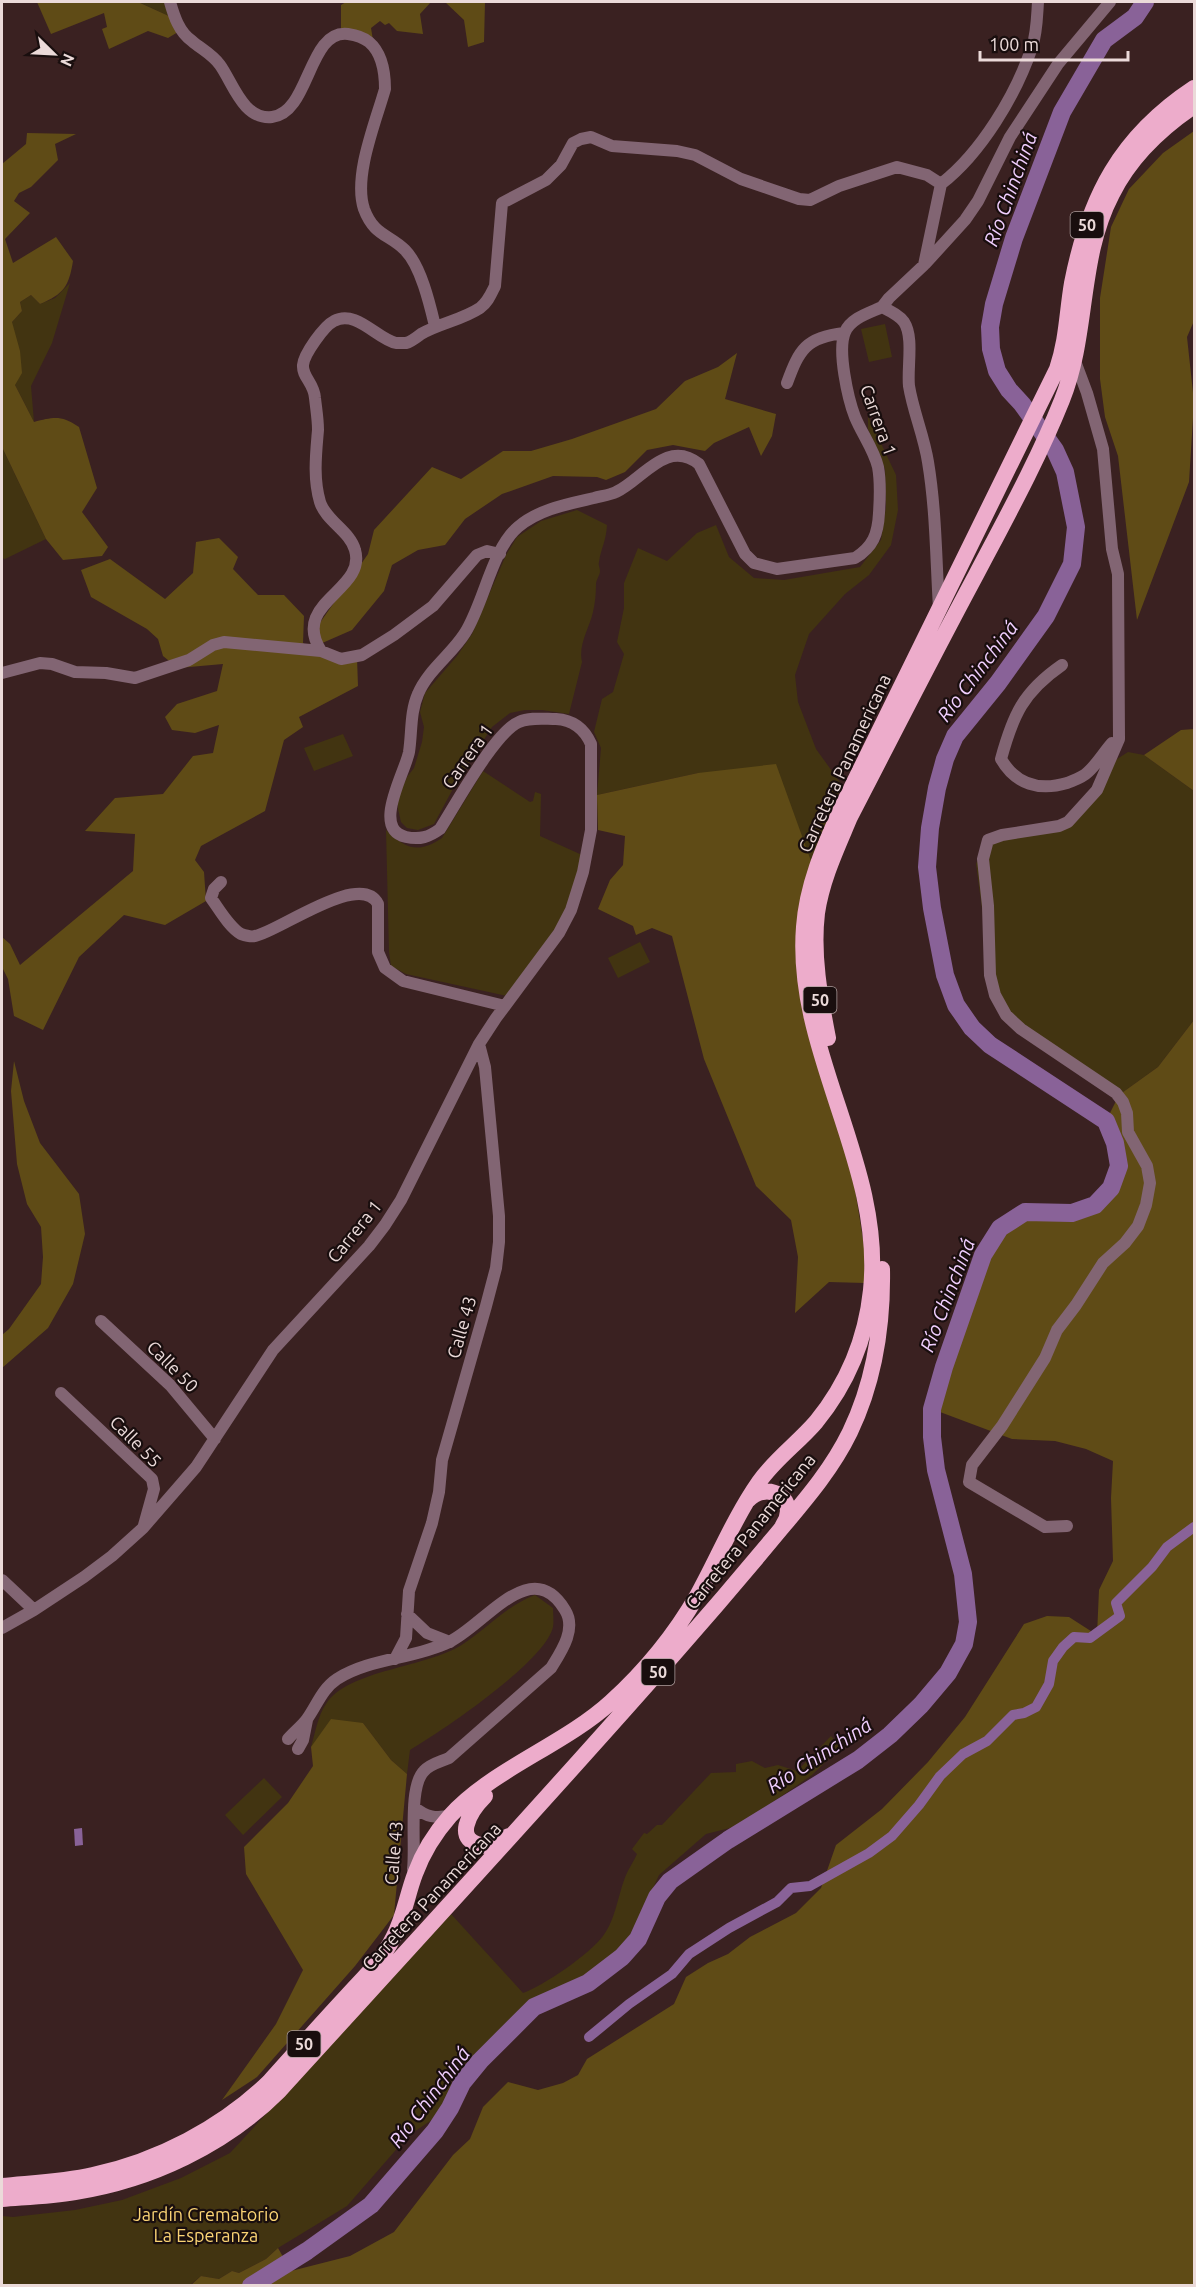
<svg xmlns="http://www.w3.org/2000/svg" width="1196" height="2287" viewBox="0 0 1196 2287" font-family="Ubuntu,sans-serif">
	<rect width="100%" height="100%" fill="#3a2121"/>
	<!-- green -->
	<path fill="#423411" d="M138,2H167L171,17Z
		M70,283L52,343L31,386L34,422L15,385L12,322L22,311L20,302L31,295L40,304L55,298Z
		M885,324L892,357L869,362L861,329Z
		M868,416L896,475L898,510L891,545L869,575L845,594L809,634L795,675L798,702L816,749L842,785L811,861L698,773L597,795L601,748L594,732L602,699L613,692L624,654L617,642L624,608V583L638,548L667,561L697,533L716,525L729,557L754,578L784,580L860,567L881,540L886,507L885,469L868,429Z
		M2,447L46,539L5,559L2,558Z
		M577,510L607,525C606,542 601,548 599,562C598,565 600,568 600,571C600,575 596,580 596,584C596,594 595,603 593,612C589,629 578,645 582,662L569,714L542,710H525L510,713L492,727L455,785L434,824L418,830L407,828L401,822L398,809V798L407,777L414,768L422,742L424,727L420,712L425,693L457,656L472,634L506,555L517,537L541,521Z
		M343,734L353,756L314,771L304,748Z
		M1128,752L1144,755L1194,791V1020L1158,1067L1119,1095L1012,1026L993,991L976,864C978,859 980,852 984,848C994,837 1039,837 1057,830L1117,759Z
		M483,771L530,802L533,801L535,792L541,794L540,836L582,855L568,907L556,931L507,996L406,974L391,966L389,952L386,830C406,849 418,854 442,838Z
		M640,942L650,962L618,978L608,958Z
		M535,1595L553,1608C553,1614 554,1621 553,1627C545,1662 442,1731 410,1750L407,1774L391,1760L363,1723L311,1747C315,1734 318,1715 326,1704C349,1669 427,1668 463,1644C488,1628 506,1606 535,1595Z
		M831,1736L841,1747L812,1775L738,1826L706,1834L659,1875L630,1938L596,1970L531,2001L451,2077L452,2090L439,2115L408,2136L347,2206L278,2248L266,2259L239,2273L232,2271L219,2279L201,2276L190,2285H2V2216L13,2217L75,2210L122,2200L181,2178L230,2153L451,1914L523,1993C543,1986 590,1954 603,1936C616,1919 618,1894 626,1875C629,1868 634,1861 637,1854L632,1849L644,1833L647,1834L657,1825H662L711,1773L736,1772V1764L752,1761L765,1768L778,1765L797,1771Z
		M264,1778L282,1797L243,1835L225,1815Z"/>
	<!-- forest -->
	<path fill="#5f4b16" d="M37,2H138L171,17L178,32L168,38L148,31L109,49L102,29L107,27L104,13L51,34Z
		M346,2H431L420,14L423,34L397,31L389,23L385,25L380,21L371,28L373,40L341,29V5Z
		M445,2H485L484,42L468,47L464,20Z
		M1194,131V321L1187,337L1194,402L1189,482L1137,620L1118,456L1105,417L1100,379V298L1111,227L1129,189L1163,153Z
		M27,133L76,134L55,144L58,160L31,187L19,193L14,201L30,213L5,239L13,263L56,237L73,261C69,286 64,294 40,304L31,295L20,302L22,311L12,322L20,351L22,373L15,385L34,422C54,417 61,415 79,427L97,488L82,512L108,547L102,556L63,560L46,539L2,447V164L26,144Z
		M737,353L725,399L776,414L772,436L761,456L749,427L714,443L705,451L673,445L647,450L625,472L606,480L597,477L553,476L502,494L465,519L445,545L418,550L392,565L384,591L352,630L320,644L317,627L368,554L374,530L432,467L461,479L503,451H531L572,439L656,409L685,381L718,367Z
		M219,538L238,557L233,569L258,595H284L304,616L303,643L317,653L357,658L358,686L299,717L303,727L284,740L265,811L201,846L195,860L204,872L206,901L165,925L124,915L79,957L43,1030L14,1016L8,979L2,967V937L10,944L20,965L133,871L135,834L85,831L115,798L163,794L193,756L213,753L219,725L195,733L172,730L165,717L177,704L217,691L223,664L178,668L163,656L158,639L147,629L91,597L81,570L110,559L165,599L193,573L196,542Z
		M1194,729V791L1144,755L1181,730Z
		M776,764L811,861L799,910L850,1158L864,1246L865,1283L829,1282L795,1313L798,1257L791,1220L756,1186L704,1059L672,936L652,928L636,935L633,926L598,909L610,880L623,865L625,836L598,830L597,795L698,773Z
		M1194,1020V2285L190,2286L201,2276L219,2279L232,2271L239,2273L266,2259L278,2248L291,2271L350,2256L394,2232L453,2155L470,2139L483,2107L508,2082L538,2090L563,2083L578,2075L587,2059L674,2004L686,1977L708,1963L728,1954L750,1937L796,1913L821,1888L836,1845L882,1809L928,1762L965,1717L1024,1624L1047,1616L1069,1617L1097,1635L1099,1590L1113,1561L1111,1498L1113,1461L1086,1449L1055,1441L1012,1439L932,1409L944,1367L983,1255L1000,1228L1025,1212L1072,1213L1095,1205L1111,1188L1119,1166L1115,1143L1106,1121L1119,1095L1158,1067Z
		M14,1061L24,1101L40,1143L79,1194L85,1234L73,1284L48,1328L2,1368V1335L9,1329L41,1284L43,1257L41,1227L27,1204L17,1164L11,1091Z
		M331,1719L363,1723L391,1760L407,1774L394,1915L355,1966L257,2077L222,2100L276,2024L303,1970L246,1874L244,1847L288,1803L313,1766L311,1747Z"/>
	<!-- water -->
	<path fill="#896298" d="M82,1828L83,1845L75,1846L74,1829Z"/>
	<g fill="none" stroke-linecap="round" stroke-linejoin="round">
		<!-- canal -->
		<path stroke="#896298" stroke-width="10" d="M589,2037L629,2004L672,1974L689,1954L729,1928L777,1902L791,1888L810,1886L869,1853L892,1836L919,1805L940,1776L963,1754L987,1741L1013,1715L1024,1713L1036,1707L1049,1684L1053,1661L1063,1647L1074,1637L1090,1638L1120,1616L1116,1603L1152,1567L1167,1547L1194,1527"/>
		<!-- river -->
		<path stroke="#896298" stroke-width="18" d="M251,2286L307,2251L371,2205L435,2131L450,2108L462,2083L480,2061L534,2007L588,1983L622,1957L638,1939L657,1897L670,1881L728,1840L858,1760L890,1735L921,1705L948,1673L964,1644L968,1622L963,1574L936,1470L932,1437V1409L944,1367L983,1255L1000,1228L1025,1212L1072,1213L1095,1205L1111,1188L1119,1166L1115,1143L1106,1121L990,1045L972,1028L956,1005L945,975L932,908L927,867L930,828L937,788L945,759L955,736L998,683L1046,616L1072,564L1076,527L1065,472L1055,450L1022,404L1009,390L997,371L991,349L990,327L994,304L1014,238L1062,112L1104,40L1135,17L1145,2"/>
		<!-- minor -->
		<path stroke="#826573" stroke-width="12" d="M170,2C174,16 179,32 192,41C201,49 212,54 220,65C233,83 243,120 272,117C310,113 308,29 348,34C355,35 363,37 369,42C382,53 385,73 385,89C376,121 353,176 364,209C374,236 389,234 405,250C421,266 430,305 435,326
			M925,264L965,220L978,201L1010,137L1058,64L1110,2
			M882,307L889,298L924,265L941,184C981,153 1016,95 1032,47C1037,33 1037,16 1038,2
			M882,307C890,311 899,315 904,322C914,337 907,368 909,386C913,411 924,436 928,462C936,510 936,560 939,608
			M787,383C799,350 806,337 844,333
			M321,651C290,602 367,591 355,550C350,531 326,521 320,502C313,478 316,454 318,430C318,419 316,408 315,398C314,383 302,377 303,365C304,354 324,326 334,321C356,309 377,339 396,343C399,343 403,343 406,343C411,342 417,337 421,334C440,323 462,320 480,308C488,302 491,294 495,286L502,203L546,180L561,165L573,143L581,139L591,137L612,146L677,151L695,155L741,179L799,199L810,200L839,186L897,167L927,175L941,184
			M1062,665C1023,692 1013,715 1001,759C1016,785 1040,791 1067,783C1074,780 1082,778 1088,772C1097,764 1104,752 1112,743
			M2,673L40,663L52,664L75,672L106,673L135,678L189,660L213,645L224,642L321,651L341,659L362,655L394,635L433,606L477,555L487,551L500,554
			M221,882L214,889L211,898C219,909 229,927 241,934C244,935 252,937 255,936C278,932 361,870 378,904V952L385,968L403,981L505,1006
			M101,1321L170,1385L215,1439
			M61,1393L152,1479L154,1489L144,1525
			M1067,1526L1045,1527L969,1482L972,1465L1002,1426L1045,1358L1057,1330L1076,1305L1103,1263L1125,1243L1138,1226L1146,1205L1150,1183L1147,1166L1128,1132L1127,1113L1123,1102L1116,1093L1021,1029L1006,1015L995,995L990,975L988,906L983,859L988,840L1002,835L1059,826L1068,822L1097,790L1119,739L1118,574L1112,549L1103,449L1087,393L1075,361
			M2,1580L34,1610
			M407,1614L427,1633L450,1642
			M2,1628L34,1610L84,1577L112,1556L143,1528L196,1467L273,1350L369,1246L385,1225L401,1200L479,1044L496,1018L559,933L571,910L583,872L591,830V744C584,728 573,720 556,719C544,719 530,717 519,722C495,732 456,804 440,829C429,837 420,840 406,837C371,829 405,773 409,752C412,733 410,712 418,694C428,670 452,654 465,633C484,603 492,549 518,527C539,509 568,504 594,498C601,496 610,495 616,492C642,480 667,438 699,464L745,554L754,563L777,569L855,558C873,547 878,534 879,513C880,498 881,483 878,467C874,450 862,434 855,417C848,399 837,350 845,332C851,318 869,313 882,307
			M395,1659L406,1638L409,1591L432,1523L439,1492L442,1460L486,1306L496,1268L499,1242V1216L485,1067L479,1044
			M288,1739C294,1732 302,1726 307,1719C317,1705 322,1689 337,1679C370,1658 414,1659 449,1642C485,1625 531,1554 565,1610C577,1629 561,1652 551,1668L449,1758C440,1762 430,1764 424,1771C408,1787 416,1845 413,1869
			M298,1749L303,1740L307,1720
			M414,1807C426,1817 436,1819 451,1815"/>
		<!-- trunk -->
		<path stroke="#edaccb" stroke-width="16" d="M828,1038C820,997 812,955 817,913C822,879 837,848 850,817C892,736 933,655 976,575C1006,518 1038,460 1062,400C1089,333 1078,259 1112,194C1131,156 1160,129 1194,106
			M748,1500C769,1479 800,1501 783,1525
			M485,1796C470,1811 450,1843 487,1846L509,1836
			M2,2186C32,2183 63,2182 93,2175C158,2161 221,2128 269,2082C295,2053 320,2025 346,1997C362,1979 382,1961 393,1938C404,1918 407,1895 415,1874C423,1852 435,1833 450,1816C491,1770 564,1745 611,1702C645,1671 674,1636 697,1596C718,1558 734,1518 759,1482C775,1459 798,1443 816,1422C847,1384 866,1338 871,1290C884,1163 794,1053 804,927C807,885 823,849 840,811L1057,369C1067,340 1067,312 1072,283C1089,197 1120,137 1194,88
			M2,2199C26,2197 51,2196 75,2192C151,2180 225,2145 279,2091C412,1945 545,1801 675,1653C711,1612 746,1571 780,1530C806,1499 832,1469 850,1432C874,1382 883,1324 882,1269"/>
	</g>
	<g text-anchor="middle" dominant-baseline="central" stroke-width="4.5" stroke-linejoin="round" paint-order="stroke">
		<!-- shield labels -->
		<g fill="#190e0e" stroke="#ac9d9c" stroke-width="1.5">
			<rect x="1070.5" y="212" width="33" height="26" rx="4.5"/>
			<rect x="803.5" y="987" width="33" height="26" rx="4.5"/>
			<rect x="641.5" y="1659" width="33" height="26" rx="4.5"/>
			<rect x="287.5" y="2031" width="33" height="26" rx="4.5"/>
		</g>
		<g font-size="16" font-weight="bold" fill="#ebdad9">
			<text x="1087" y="225">50</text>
			<text x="820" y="1000">50</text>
			<text x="658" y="1672">50</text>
			<text x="304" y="2044">50</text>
		</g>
		<!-- street labels -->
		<g font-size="18" fill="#ebdad9" stroke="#190e0e">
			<text transform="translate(879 420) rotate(70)">Carrera 1</text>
			<text transform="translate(467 756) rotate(-55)">Carrera 1</text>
			<text transform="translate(844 763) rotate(-65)">Carretera Panamericana</text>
			<text transform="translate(354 1231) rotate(-51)">Carrera 1</text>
			<text transform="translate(461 1327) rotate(-74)">Calle 43</text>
			<text transform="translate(173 1366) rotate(45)">Calle 50</text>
			<text transform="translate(136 1441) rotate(45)">Calle 55</text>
			<text transform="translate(750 1531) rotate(-51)">Carretera Panamericana</text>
			<text transform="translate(393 1853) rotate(-85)">Calle 43</text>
			<text transform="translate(431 1896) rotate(-47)">Carretera Panamericana</text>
		</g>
		<!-- park labels -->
		<g font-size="18" fill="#fad374" stroke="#190e0e">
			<text x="206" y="2214">Jardín Crematorio<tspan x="206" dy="21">La Esperanza</tspan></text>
		</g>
		<!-- water labels -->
		<g font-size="20" font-style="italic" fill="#f1cfff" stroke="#190e0e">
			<text transform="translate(1010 189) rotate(-70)">Río Chinchiná</text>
			<text transform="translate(977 671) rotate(-53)">Río Chinchiná</text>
			<text transform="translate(947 1295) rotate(-69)">Río Chinchiná</text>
			<text transform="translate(819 1755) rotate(-33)">Río Chinchiná</text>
			<text transform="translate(429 2097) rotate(-53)">Río Chinchiná</text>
		</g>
	</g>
	<!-- border -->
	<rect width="1196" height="2287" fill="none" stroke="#ebdad9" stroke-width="6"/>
	<!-- north arrow -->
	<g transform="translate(54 54) rotate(114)" stroke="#190e0e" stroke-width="4.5" paint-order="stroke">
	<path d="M0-4.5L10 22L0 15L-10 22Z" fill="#ebdad9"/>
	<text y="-9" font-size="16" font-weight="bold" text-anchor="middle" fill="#ebdad9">N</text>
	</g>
	<!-- scale -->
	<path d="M980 51v9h148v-9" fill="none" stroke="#ebdad9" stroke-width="3"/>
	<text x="989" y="51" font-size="18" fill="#ebdad9" stroke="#190e0e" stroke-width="4.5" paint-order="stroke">100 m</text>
</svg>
